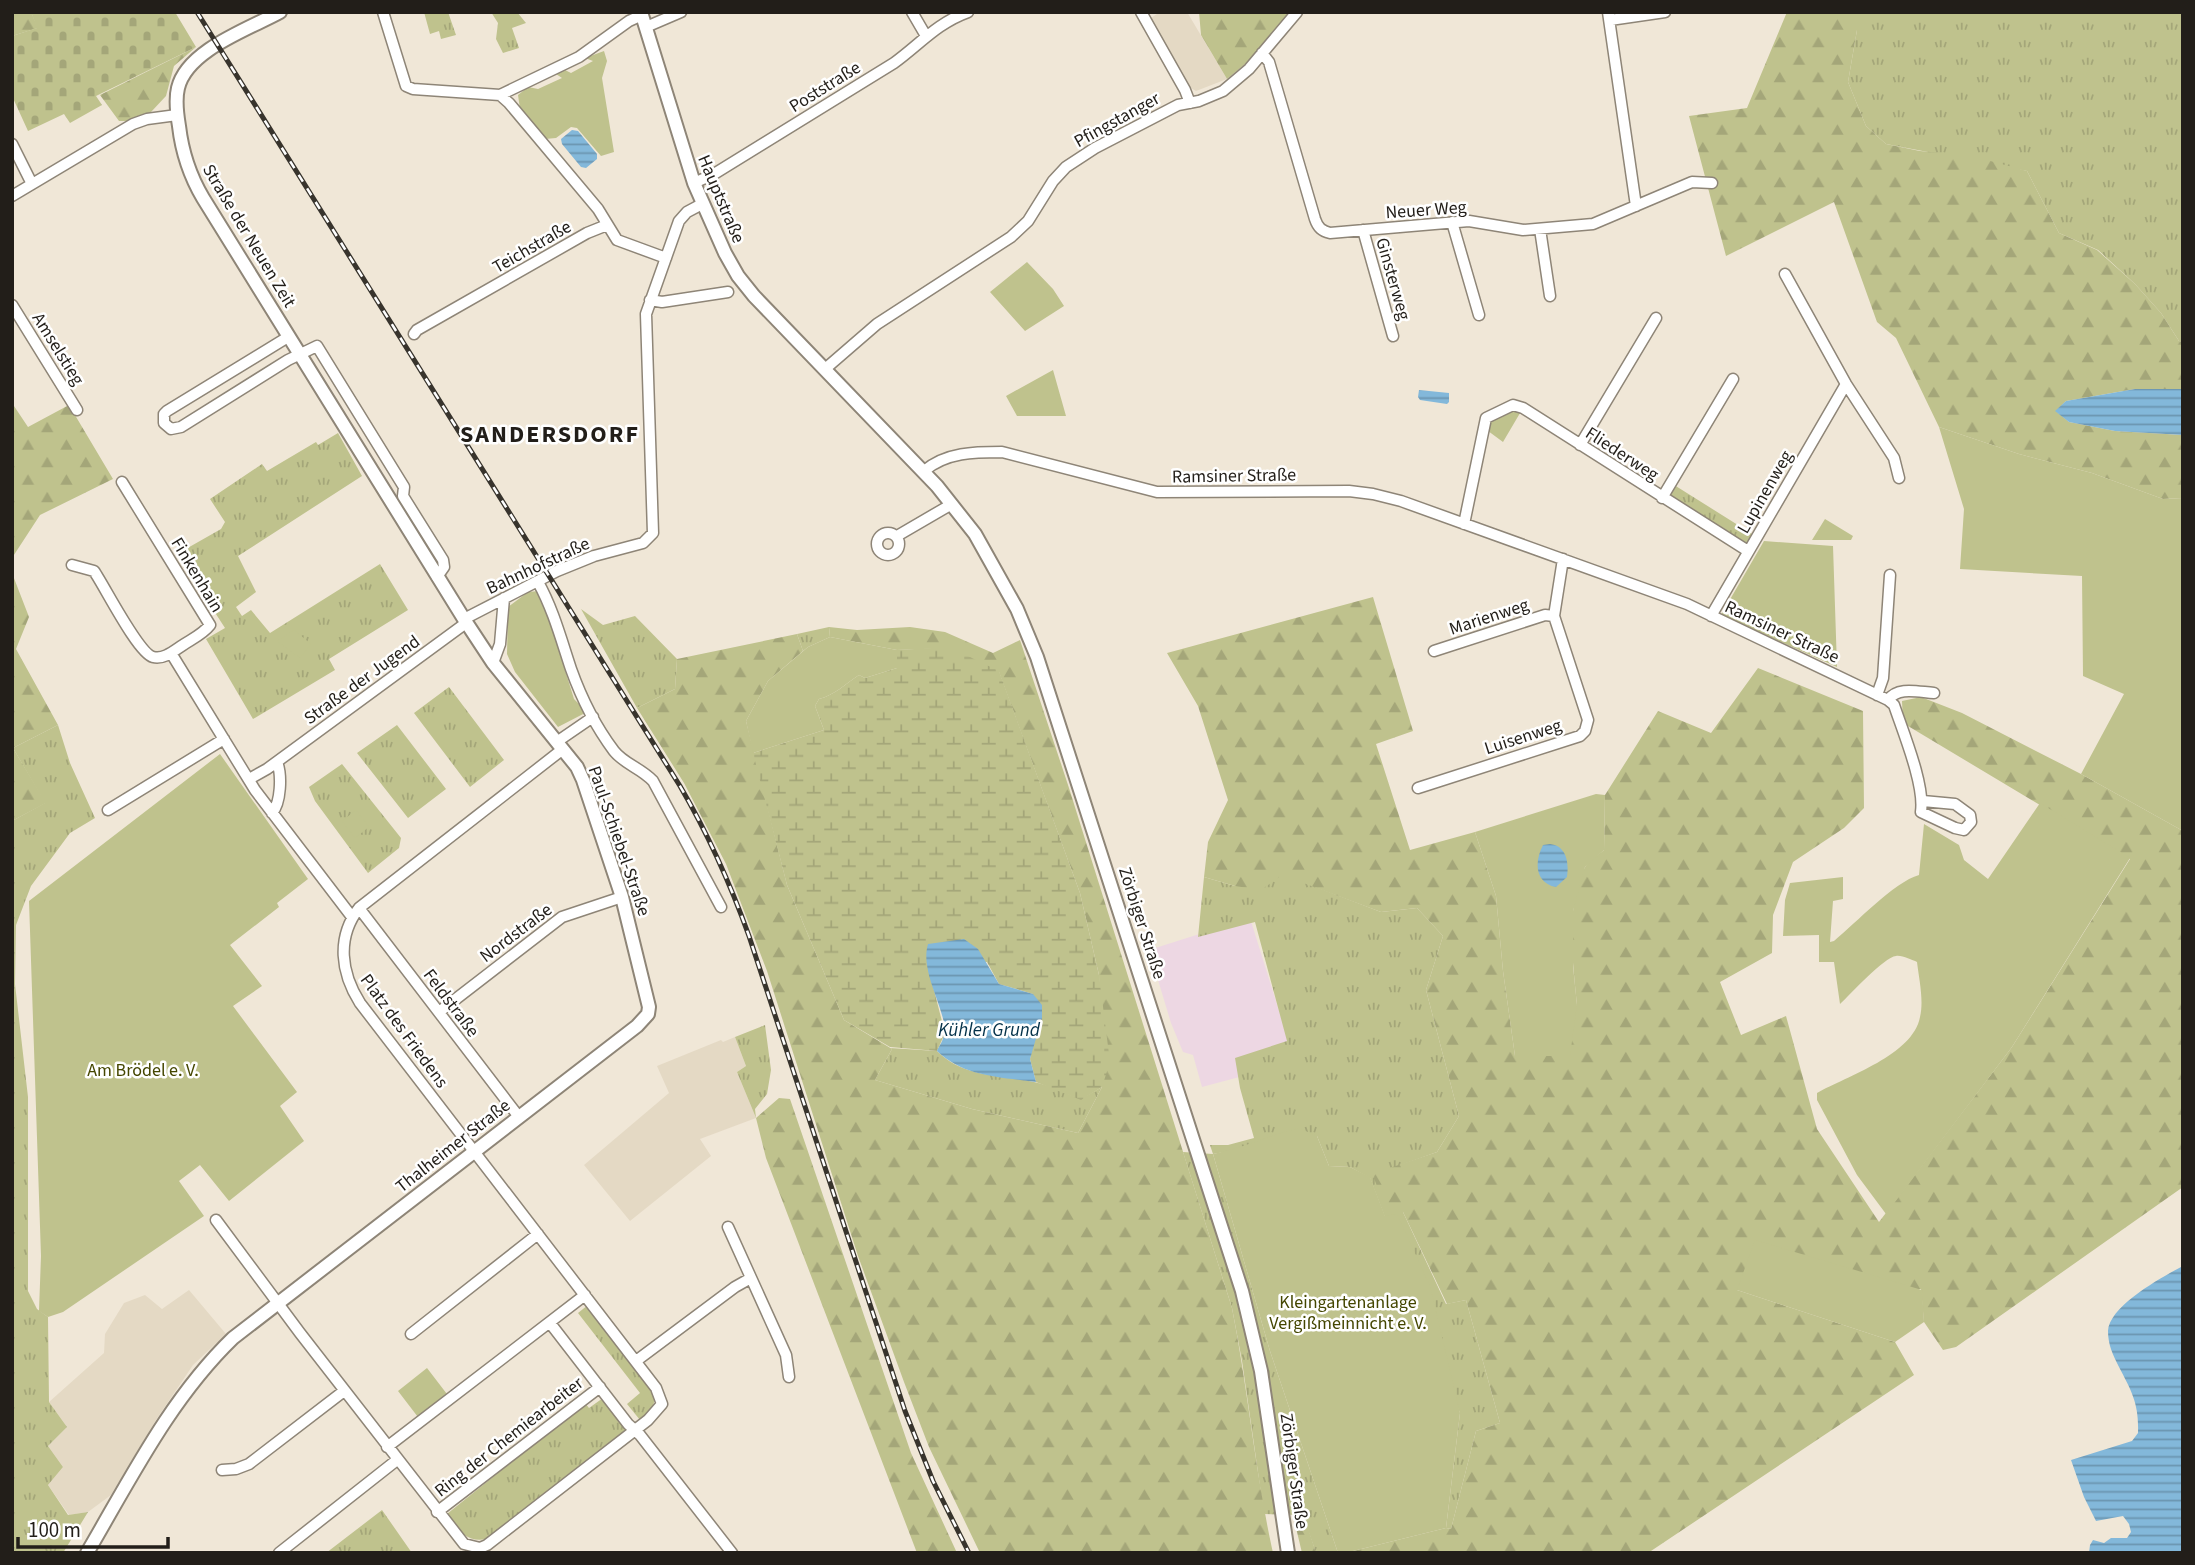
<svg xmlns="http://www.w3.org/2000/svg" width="2195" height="1565" viewBox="0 0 2195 1565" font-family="'Source Sans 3',sans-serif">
	<defs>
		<pattern id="grass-tufts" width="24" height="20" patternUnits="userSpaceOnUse" patternTransform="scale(1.75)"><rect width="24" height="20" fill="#bfc28d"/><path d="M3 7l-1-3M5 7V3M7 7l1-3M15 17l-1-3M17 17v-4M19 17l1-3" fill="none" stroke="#a4a679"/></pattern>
		<pattern id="forest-firs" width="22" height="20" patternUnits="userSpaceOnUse" patternTransform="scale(1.75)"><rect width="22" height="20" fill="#bfc28d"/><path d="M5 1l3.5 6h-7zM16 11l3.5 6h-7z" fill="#a4a679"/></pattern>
		<pattern id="wetland-marsh" width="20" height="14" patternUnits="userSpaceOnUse" patternTransform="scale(1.75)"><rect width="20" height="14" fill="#bfc28d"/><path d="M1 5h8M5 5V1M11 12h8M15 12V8" fill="none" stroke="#a4a679"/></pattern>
		<pattern id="cemetery-stones" width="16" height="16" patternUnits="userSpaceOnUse" patternTransform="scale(1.75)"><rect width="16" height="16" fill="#bfc28d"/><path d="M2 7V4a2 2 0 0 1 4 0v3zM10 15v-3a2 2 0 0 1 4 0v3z" fill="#a4a679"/></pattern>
		<pattern id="water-rules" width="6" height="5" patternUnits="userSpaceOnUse" patternTransform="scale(1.75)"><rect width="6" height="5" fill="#83b8da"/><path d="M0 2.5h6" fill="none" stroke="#6b95b0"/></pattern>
	</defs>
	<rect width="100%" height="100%" fill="#f0e7d7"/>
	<!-- commercial -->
	<path fill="#edd7e3" d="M1250,918L1295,1062L1202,1087L1193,1055L1183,1052L1171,1023L1149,950Z"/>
	<!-- industrial -->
	<path fill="#e4d9c4" d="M1160,12H1187L1227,79L1196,91L1189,87L1151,18Z
		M735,1037L746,1066L737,1072L756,1118L700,1139L711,1156L630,1221L584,1165L669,1093L657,1066L721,1040L723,1042Z
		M189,1290L226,1334L193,1365L156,1420L111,1495L88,1512L69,1515L48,1485L63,1467L48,1446L67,1427L49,1402L104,1353L105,1334L124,1303L145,1295L162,1309Z"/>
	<!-- grass -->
	<path fill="url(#grass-tufts)" d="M424,12H448L456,35L441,39L439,31L430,34Z
		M491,12H517L526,23L512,28L519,48L503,53L496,39L498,23Z
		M1857,12H2183V342L2179,341L2161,313L2135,284L2098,250L2059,233L2027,171L1886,144L1866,126L1848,82L1857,30Z
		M1523,408L1503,442L1484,428L1494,413Z
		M338,433L362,476L238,556L256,592L236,607L242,616L251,610L270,633L380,564L408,610L329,659L335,670L253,719L206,639L225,628L177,554L221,529L225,522L210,499L262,464L267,471L316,442L318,445Z
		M1671,483L1757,537L1748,551L1662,498Z
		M581,609L603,625L635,616L677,659L675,689L637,708Z
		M829,627L830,637L808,647L803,651L797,634Z
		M449,687L504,760L470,787L414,713Z
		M58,725L70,763L95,818L70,833L31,886L16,925L15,984L28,1097V1291L37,1309L48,1317L49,1402L67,1427L48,1446L63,1467L48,1485L68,1515L88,1512L63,1553H12V821L45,803L13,748Z
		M397,725L446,789L408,818L357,753Z
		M342,764L401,838L399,848L368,873L315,801L309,787Z
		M1282,874L1381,912L1417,908L1443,936L1426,990L1459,1116L1437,1152L1373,1175L1403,1212L1446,1304L1466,1300L1500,1423L1476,1431L1451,1529L1446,1528L1460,1413L1370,1178L1350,1167L1329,1166L1317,1136L1213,1154L1270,1351L1338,1553H1316L1303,1515L1264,1514L1242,1361L1232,1308L1183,1152L1213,1154L1210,1145H1228L1254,1138L1240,1088L1235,1058L1287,1041L1255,922L1198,937L1204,877L1235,886Z
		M765,1025L771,1070L767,1094L755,1109L756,1118L737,1072L746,1066L735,1037Z
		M890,1048L937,1051C964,1078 999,1074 1034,1082C1050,1085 1066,1094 1081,1099L1102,1087L1078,1133L972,1109L875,1080L892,1049Z
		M588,1305L654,1393C656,1407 650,1412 640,1420L627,1404L640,1393L578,1313Z
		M603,1398L628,1430L486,1539C466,1543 457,1529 447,1514L585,1403L589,1408Z
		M382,1510L412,1553H326Z"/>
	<!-- forest -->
	<path fill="url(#forest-firs)" d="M12,12H31L38,28L12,36Z
		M1199,12H1292L1251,59L1227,79L1201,35Z
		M1787,12H1857V30L1848,82L1866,126L1886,144L1920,151L1972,156L2027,171L2059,233L2097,250L2135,284L2161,313L2179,341L2183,342V389H2135L2066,401L2056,411L2069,422L2115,431L2183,435V498L2163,499L2092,473L2019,454L1939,427L1896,338L1877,322L1834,202L1726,256L1689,116L1747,108Z
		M196,47L174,66L166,96L151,112L129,121H119L100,95Z
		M12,403L28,427L69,405L113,479L40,515L12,558Z
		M12,573L29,617L16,649L58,725L13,748L46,803L12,821Z
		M1373,597L1413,731L1376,744L1410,850L1475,832L1496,896L1503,971L1515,1056L1577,1005C1573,962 1565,910 1584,869C1587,862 1598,855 1604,850L1605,795L1658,711L1711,733L1758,668L1863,711L1864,808L1844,828L1793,862L1773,915L1772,953L1720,982L1741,1035L1786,1016L1817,1129L1879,1222L2012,1047L2130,859L1903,723L1902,701L1921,697L1962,713L2081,774L2183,831V1187L1956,1347L1943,1350L1924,1322L1921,1289L1737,1290L1895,1342L1914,1375L1648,1553H1345L1446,1528L1451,1529L1476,1431L1500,1423L1466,1300L1447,1304L1403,1212L1388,1211L1372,1174L1437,1152L1459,1116L1426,990L1443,936L1417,908L1381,912L1282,875L1261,890L1235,886L1204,877L1208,842L1228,800L1198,706L1167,653Z
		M829,627L857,630L910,627L945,632L993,653L1020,640L1069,788L1232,1308C1248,1389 1255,1472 1273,1553H980L929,1447L904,1382L858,1256L767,971L726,864L684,783L637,708L675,689L677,659L797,634L803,651L768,681L746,721L787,885L844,1020L892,1049L875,1080L972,1109L1078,1133L1102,1087L1099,975L1080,893L999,672L949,648L897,650L830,637Z
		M779,1098L790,1099L911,1453L957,1553H917L766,1158L756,1118Z
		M1293,1515H1304L1316,1553H1302Z"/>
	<!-- wetland -->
	<path fill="url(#wetland-marsh)" d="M949,647L999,671L1080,893L1099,975L1110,1062L1102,1087L1081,1100L1036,1082L1030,1059L1034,1041L1033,994L999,984L987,962L927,963L945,1033L937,1051L890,1047L844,1020L787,885L753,753L824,730L815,706L819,699C835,695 845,684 859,675L865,678L897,668V650Z"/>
	<!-- cemetery -->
	<path fill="url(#cemetery-stones)" d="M31,12H175L196,47L96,96L102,105L70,123L64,114L28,131L12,96V36L37,28Z"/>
	<!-- green -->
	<path fill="#bfc28d" d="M604,51L607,61L602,78L614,152L601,156L577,128L571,127L556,138L545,139L520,109L518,95L528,87L538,89L562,78L556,74L565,70L571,73L593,61L585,58Z
		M1027,262L1053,289L1064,306L1025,331L990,292Z
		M1053,370L1066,416H1017L1006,396Z
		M1939,427L2019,454L2092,473L2163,499L2183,498V831L2081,774L2124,694L2083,676L2082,576L1960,569L1964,509Z
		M1825,519L1853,536L1851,540H1812Z
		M1764,541L1833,546L1837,667L1721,615Z
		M539,591L543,599L574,699L587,712L558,727L515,672L507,654L508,607L528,592Z
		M294,630L311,644L300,658L277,641Z
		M830,637L897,650V668L865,678L859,675C845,684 835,695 819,699L815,706L824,730L753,753L746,721L768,681L808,647Z
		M220,754L308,879L277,903L279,907L230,945L262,986L233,1006L297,1092L280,1106L304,1141L229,1201L200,1165L179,1181L204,1216L63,1312L48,1317L39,1311L41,1256L29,901Z
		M1596,794L1605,795L1604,850L1585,867L1573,911V966L1577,1005L1570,1056H1515L1503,971L1496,896L1475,832Z
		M2040,803L2130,858L2012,1047L1886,1214L1857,1175L1817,1100V1093C1847,1076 1913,1055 1920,1017C1924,1000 1919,979 1917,962C1912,960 1902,955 1896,956C1884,957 1850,995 1840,1004L1834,962H1819V935L1783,936L1785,900L1790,883L1843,877V899L1833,901L1830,942L1834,941C1856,923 1894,882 1919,875L1924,824L1959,845L1964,860L1988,879Z
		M356,810L369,827L355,838L342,821Z
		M1299,1128L1317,1136L1329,1166L1350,1167L1370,1177L1385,1216L1397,1214L1430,1286L1460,1413L1446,1528L1345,1553H1338L1270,1351L1213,1154C1243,1148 1270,1135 1299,1128Z
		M1755,1240L1922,1290L1924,1322L1895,1342L1737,1290Z
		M427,1368L450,1398L421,1421L398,1391Z"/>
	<!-- water -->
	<path fill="url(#water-rules)" d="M572,130L578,131L597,154V159L586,168L581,167L562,144L561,139Z
		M2135,389H2183V435L2115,431L2069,422L2055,411L2066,401Z
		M1419,390L1449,393V402L1447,404L1420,400L1418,397Z
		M1550,844C1567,846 1569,863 1567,877L1556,887C1535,883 1534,862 1543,845Z
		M964,939L978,949L999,984L1033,994L1042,1005V1018L1030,1059L1036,1082C1001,1077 964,1077 937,1051C939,1046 943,1041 944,1035C949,1014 919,973 928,944Z
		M2183,1266V1553H2089L2090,1545L2093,1540L2104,1543L2111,1538H2127L2131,1532L2129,1524L2123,1516L2096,1521L2084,1497L2071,1460L2132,1441L2138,1433C2139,1404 2132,1392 2119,1367C2113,1355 2108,1345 2108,1331C2109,1306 2162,1277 2183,1266Z"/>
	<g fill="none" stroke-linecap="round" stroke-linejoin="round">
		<defs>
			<path id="minor" d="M383,12L406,86L413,89L500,95L509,103L598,209L617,240L666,258
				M912,12L926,36
				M1141,12L1185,90L1190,103
				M1608,12L1636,206
				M1610,20L1665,12
				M646,27L681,12
				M1262,53L1269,62L1315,219C1318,228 1322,231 1330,233L1469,221L1523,230L1593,224L1692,182L1712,183
				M500,95L579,57L629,21L642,15
				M12,144L32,184
				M694,183L714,174L894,63C919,45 937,23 968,12
				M12,196L133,124L147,119L177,115
				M1452,222L1479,315
				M1540,229L1550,296
				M1363,230L1393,336
				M1785,274L1846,384L1894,458L1899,478
				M650,300L662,302L728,292
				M12,305L77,410
				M414,334L417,330L587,233L607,225
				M288,337L167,411L164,414V423L171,429L181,427L288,360L317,346L404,487L403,496L443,560L444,567L437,577
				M825,369L877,324L1011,237L1028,221L1053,181L1066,167L1095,148L1178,105L1199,101L1223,91L1249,69L1297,12
				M1580,445L1656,318
				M924,471C946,452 975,452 1002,452L1157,492L1349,491L1373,494L1401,501L1687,604L1888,700L1894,705C1903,732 1925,785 1921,812L1955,828L1964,830L1971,822L1970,815L1955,804L1923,801
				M1662,498L1733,379
				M1464,524L1486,418L1513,405L1523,408L1748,551
				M877 544a11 11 0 1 1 22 0a11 11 0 1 1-22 0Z
				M897,536L952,504
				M72,565L94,571C105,587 138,653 153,657C164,660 175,650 183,645C192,639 203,634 210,625L122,482
				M538,582C553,609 561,639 571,669C581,697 596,727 614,751C624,764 641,768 653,781L721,907
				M1711,616L1846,384
				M464,619L557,571L594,556L643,543L653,533L646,314L679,221L687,212L702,204
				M1434,651L1545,615L1554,616
				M171,653L255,790L352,917
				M493,663L500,644L504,598
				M1877,695L1883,678L1890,575
				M1888,700C1898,686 1918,692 1934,693
				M558,741L593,717
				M249,779L267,769L466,623
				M1418,788L1580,736L1585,731L1588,720L1554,616L1563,559
				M108,810L224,739
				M272,813C281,803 282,775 277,762
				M359,908L519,1117
				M439,1012L562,917L622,897
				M216,1220L300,1333L464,1544L480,1548L487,1545L648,1420L662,1404L656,1388L360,1003C341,973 336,938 359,908L563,749
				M728,1227L786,1355L789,1377
				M550,1323L628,1424L640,1435L732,1553
				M411,1334L538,1234
				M636,1361L735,1287L751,1278
				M387,1447L585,1295
				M222,1470L236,1469L249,1464L344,1391
				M437,1512L600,1387
				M279,1553L397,1460"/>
			<path id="tertiary" d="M641,12L694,183L725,253L738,276L754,296L937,486L975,534L1017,609L1037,657L1242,1291L1261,1371L1288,1553
				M87,1553C131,1478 170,1399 233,1338L637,1026L648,1014L649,1007L622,897L583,780L577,767L493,663L464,619L203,198C190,176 182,152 179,126C177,114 175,100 178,88C187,50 249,29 280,12"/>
		</defs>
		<!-- minor casing -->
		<use href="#minor" stroke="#8e8577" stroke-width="13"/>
		<!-- tertiary casing -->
		<use href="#tertiary" stroke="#8e8577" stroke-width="16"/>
		<!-- minor -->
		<use href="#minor" stroke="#fff" stroke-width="10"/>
		<!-- tertiary -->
		<use href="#tertiary" stroke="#fff" stroke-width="12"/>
		<defs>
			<path id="rail" d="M197,12L680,786C708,834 730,883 749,936L905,1411L933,1481L969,1553"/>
		</defs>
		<!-- rail casing -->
		<use href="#rail" stroke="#38342d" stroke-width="5"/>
		<!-- rail -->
		<use href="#rail" stroke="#fff" stroke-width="2.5" stroke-dasharray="8" stroke-linecap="butt"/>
	</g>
	<g text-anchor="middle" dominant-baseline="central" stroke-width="5" stroke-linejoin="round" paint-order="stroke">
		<!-- street labels -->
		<g font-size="18" fill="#221e19" stroke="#fff">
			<text transform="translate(825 87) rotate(-32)">Poststraße</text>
			<text transform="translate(1117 120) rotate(-29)">Pfingstanger</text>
			<text transform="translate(721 199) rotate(67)">Hauptstraße</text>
			<text transform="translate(1426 210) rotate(-4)">Neuer Weg</text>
			<text transform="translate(249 236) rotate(59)">Straße der Neuen Zeit</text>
			<text transform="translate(532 247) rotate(-30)">Teichstraße</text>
			<text transform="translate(1393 279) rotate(74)">Ginsterweg</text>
			<text transform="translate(58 349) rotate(58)">Amselstieg</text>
			<text transform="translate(1622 454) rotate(33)">Fliederweg</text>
			<text transform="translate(1234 476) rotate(-1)">Ramsiner Straße</text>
			<text transform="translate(1765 492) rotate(-60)">Lupinenweg</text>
			<text transform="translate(538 566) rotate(-25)">Bahnhofstraße</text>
			<text transform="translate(197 575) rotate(59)">Finkenhain</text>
			<text transform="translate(1489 617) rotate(-18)">Marienweg</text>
			<text transform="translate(1782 632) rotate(25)">Ramsiner Straße</text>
			<text transform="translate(362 680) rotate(-36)">Straße der Jugend</text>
			<text transform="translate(1523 737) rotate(-18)">Luisenweg</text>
			<text transform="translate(619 841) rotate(71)">Paul-Schiebel-Straße</text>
			<text transform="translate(1142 923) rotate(72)">Zörbiger Straße</text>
			<text transform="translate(516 933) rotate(-37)">Nordstraße</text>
			<text transform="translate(451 1003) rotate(53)">Feldstraße</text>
			<text transform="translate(404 1031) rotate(54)">Platz des Friedens</text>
			<text transform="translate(453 1146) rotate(-38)">Thalheimer Straße</text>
			<text transform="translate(509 1437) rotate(-38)">Ring der Chemiearbeiter</text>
			<text transform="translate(1294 1471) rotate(82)">Zörbiger Straße</text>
		</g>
		<!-- park labels -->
		<g font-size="18" fill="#444600" stroke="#fff">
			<text x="143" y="1070">Am Brödel e. V.</text>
			<text x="1348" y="1302">Kleingartenanlage<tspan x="1348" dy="21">Vergißmeinnicht e. V.</tspan></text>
		</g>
		<!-- water labels -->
		<g font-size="19" font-style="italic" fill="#05324a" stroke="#fff">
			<text x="989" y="1030">Kühler Grund</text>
		</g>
		<!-- district labels -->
		<g font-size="24" font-weight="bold" letter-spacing="2" fill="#221e19" stroke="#fff">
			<text x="550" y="434">SANDERSDORF</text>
		</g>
	</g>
	<!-- border -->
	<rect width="2195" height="1565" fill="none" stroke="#221e19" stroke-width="28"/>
	<!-- scale -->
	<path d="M18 1537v10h150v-10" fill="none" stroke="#221e19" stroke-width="3.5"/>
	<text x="28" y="1537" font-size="21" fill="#221e19" stroke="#ffffff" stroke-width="5" paint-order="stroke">100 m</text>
</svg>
